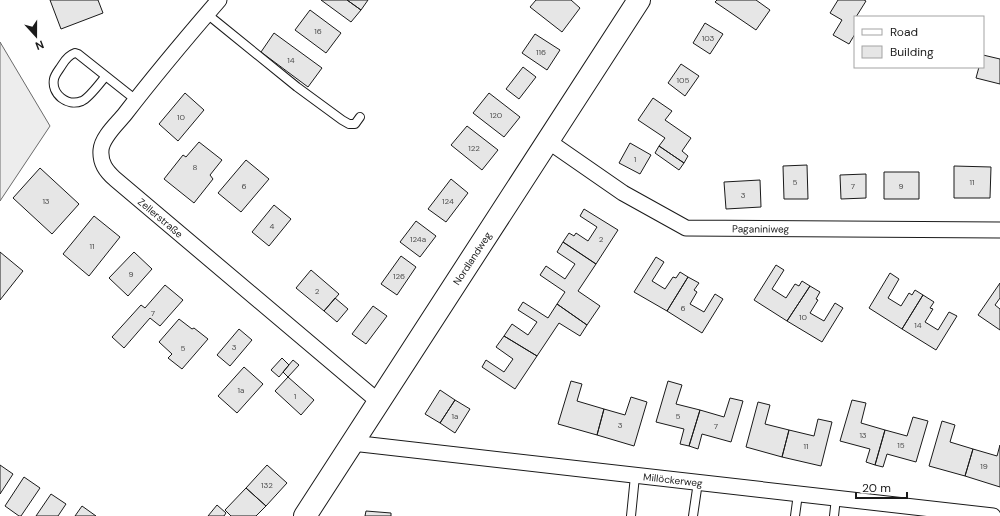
<svg xmlns="http://www.w3.org/2000/svg" width="1000" height="516" viewBox="0 0 1000 516" font-family="'DM Sans',sans-serif">
	<rect width="100%" height="100%" fill="#fff"/>
	<!-- built -->
	<path fill="#ededed" stroke="#6a6a6a" d="M0,42L50,126L0,201Z"/>
	<!-- building -->
	<path fill="#e6e6e6" stroke="#1a1a1a" d="M50,0H98L103,13L61,29Z
		M321,0H347L361,10L351,22Z
		M347,0H368L361,10Z
		M536,0H571L580,8L562,32L530,7Z
		M717,0H756L770,10L756,30L715,2Z
		M838,0H864L866,1L856,17H855V34L849,44L833,35L842,20L830,13Z
		M310,10L341,33L326,53L295,30Z
		M705,23L723,34L710,54L693,43Z
		M274,33L322,68L308,87L261,52Z
		M535,34L560,50L547,70L522,53Z
		M983,55L1000,59V84L976,78L979,67H983Z
		M681,64L699,76L685,96L668,83Z
		M523,67L536,77L519,99L506,89Z
		M185,93L204,110L178,141L159,124Z
		M489,93L520,117L504,137L473,113Z
		M653,98L672,111L665,120L691,138L682,151L688,156L684,163L659,146L665,138L638,120Z
		M467,126L498,150L482,170L451,145Z
		M199,142L222,160L210,175L213,179L194,203L164,179L183,155L186,157Z
		M630,143L651,155L640,174L619,163Z
		M659,146L684,163L679,170L655,153Z
		M246,160L269,179L241,212L218,193Z
		M807,165L808,199H784L783,166Z
		M954,166L991,167L990,198H954Z
		M40,168L79,204L52,234L13,198Z
		M884,172H919V199H884Z
		M866,174V198L841,199L840,175Z
		M451,179L468,193L446,222L428,209Z
		M760,180L761,207L726,209L724,182Z
		M274,205L291,219L269,246L252,232Z
		M584,209L618,230L596,264L563,242L569,233L574,236L576,233L588,241L597,227L580,216Z
		M94,216L120,237L89,276L63,254Z
		M416,221L436,236L420,257L400,242Z
		M563,242L596,264L578,291L600,306L587,325L557,304L565,292L540,275L546,266L565,279L575,264L557,252Z
		M0,252L23,271L0,300Z
		M134,252L152,269L128,296L109,278Z
		M401,256L416,267L397,295L381,284Z
		M656,257L664,262L652,281L665,289L673,277L676,278L680,272L688,277L667,311L634,292Z
		M776,265L784,270L772,289L786,298L795,284L799,286L802,281L810,286L787,321L754,300Z
		M311,270L339,294L324,311L296,288Z
		M890,273L899,279L888,298L901,306L909,293L912,295L915,290L923,295L902,329L869,308Z
		M688,277L699,283L694,290L697,292L690,304L704,312L715,294L723,299L702,333L667,311Z
		M1000,283V298L995,305L1000,309V330L978,315Z
		M165,285L183,300L160,326L150,318L124,348L112,337L141,305L145,308Z
		M810,286L820,292L816,299L818,300L810,313L824,321L835,303L843,308L822,342L787,321Z
		M923,295L934,302L930,308L933,309L925,322L938,330L949,312L957,316L936,350L902,329Z
		M335,298L348,309L337,322L324,311Z
		M523,302L548,318L557,304L587,325L580,336L559,323L537,356L504,336L512,324L528,335L537,322L518,310Z
		M373,306L387,316L366,344L352,334Z
		M179,319L192,329L194,328L208,339L182,369L168,358L172,354L159,342Z
		M239,329L252,340L230,366L217,355Z
		M504,336L537,356L515,389L482,367L486,360L504,372L513,359L496,347Z
		M282,358L289,365L279,377L271,370Z
		M293,360L299,365L288,377L283,372Z
		M244,367L263,384L237,413L218,396Z
		M288,377L314,400L301,415L275,391Z
		M571,381L582,384L577,401L604,409L597,435L558,424Z
		M668,381L682,385L676,404L700,410L689,446L680,444L684,429L656,422Z
		M440,390L455,400L440,423L425,414Z
		M631,397L647,402L634,446L597,435L604,409L625,415Z
		M730,398L743,401L731,442L702,434L698,449L689,446L700,410L724,417Z
		M455,400L470,409L455,433L440,423Z
		M852,400L866,403L861,423L885,430L875,465L866,462L870,449L840,441Z
		M758,402L770,405L765,424L789,430L782,457L746,447Z
		M913,417L928,421L916,462L887,454L883,467L875,465L885,430L907,436Z
		M818,419L832,422L821,466L782,457L789,430L814,436Z
		M942,421L955,425L950,442L973,449L965,476L929,466Z
		M1000,445V487L965,476L973,449L997,456Z
		M0,465L13,474L0,494Z
		M267,465L287,483L266,506L246,488Z
		M24,477L40,488L21,516H19L5,506Z
		M246,488L266,506L256,516H231L225,510Z
		M51,494L66,504L58,516H36Z
		M217,505L226,513L224,516H208Z
		M82,506L96,516H75Z
		M366,511L391,513V516H365Z"/>
	<g fill="none" stroke-linecap="round" stroke-linejoin="round">
		<defs>
			<path id="lane" d="M207,14L297,87L342,120L349,124H355L360,117
				M105,77C100,83 89,98 82,101C67,107 51,94 54,79C55,74 59,70 62,65C65,60 69,55 75,53L78,54L136,100
				M631,516L635,476
				M693,516L698,482
				M795,516L798,494
				M834,516L836,498"/>
			<g id="street">
				<path id="s1" d="M219,0C187,37 155,75 125,114C117,124 102,137 101,150C100,163 106,171 115,179L379,402"/>
				<path id="s2" d="M548,141L623,193L686,228L1000,230"/>
				<path id="s3" d="M352,443L993,516"/>
			</g>
			<g id="secondary">
				<path id="s4" d="M305,516L639,0"/>
			</g>
		</defs>
		<!-- lane casing -->
		<use href="#lane" stroke="#1a1a1a" stroke-width="10"/>
		<!-- street casing -->
		<use href="#street" stroke="#1a1a1a" stroke-width="17"/>
		<!-- secondary casing -->
		<use href="#secondary" stroke="#1a1a1a" stroke-width="24"/>
		<!-- lane -->
		<use href="#lane" stroke="#fff" stroke-width="8"/>
		<!-- street -->
		<use href="#street" stroke="#fff" stroke-width="15"/>
		<!-- secondary -->
		<use href="#secondary" stroke="#fff" stroke-width="22"/>
	</g>
	<g text-anchor="middle" dominant-baseline="central" stroke-width="3" stroke-linejoin="round" paint-order="stroke">
		<!-- number labels -->
		<g font-size="8" fill="#4d4d4d">
			<text x="318" y="31">16</text>
			<text x="708" y="38">103</text>
			<text x="541" y="52">116</text>
			<text x="291" y="60">14</text>
			<text x="683" y="80">105</text>
			<text x="496" y="115">120</text>
			<text x="181" y="117">10</text>
			<text x="474" y="148">122</text>
			<text x="635" y="159">1</text>
			<text x="195" y="167">8</text>
			<text x="795" y="182">5</text>
			<text x="972" y="182">11</text>
			<text x="244" y="186">6</text>
			<text x="853" y="186">7</text>
			<text x="901" y="186">9</text>
			<text x="743" y="195">3</text>
			<text x="46" y="201">13</text>
			<text x="448" y="201">124</text>
			<text x="272" y="226">4</text>
			<text x="418" y="239">124a</text>
			<text x="601" y="239">2</text>
			<text x="92" y="246">11</text>
			<text x="131" y="274">9</text>
			<text x="399" y="276">126</text>
			<text x="317" y="291">2</text>
			<text x="683" y="308">6</text>
			<text x="153" y="313">7</text>
			<text x="803" y="317">10</text>
			<text x="918" y="325">14</text>
			<text x="234" y="347">3</text>
			<text x="183" y="348">5</text>
			<text x="241" y="390">1a</text>
			<text x="295" y="396">1</text>
			<text x="455" y="416">1a</text>
			<text x="678" y="416">5</text>
			<text x="620" y="425">3</text>
			<text x="716" y="426">7</text>
			<text x="863" y="435">13</text>
			<text x="901" y="445">15</text>
			<text x="806" y="446">11</text>
			<text x="984" y="466">19</text>
			<text x="267" y="485">132</text>
		</g>
		<!-- street labels -->
		<g font-size="10" fill="#1a1a1a" stroke="#fff">
			<text stroke="none"><textPath href="#s1" startOffset="285">Zellerstraße</textPath></text>
			<text stroke="none"><textPath href="#s2" startOffset="238">Paganiniweg</textPath></text>
			<text stroke="none"><textPath href="#s4" startOffset="307">Nordlandweg</textPath></text>
			<text stroke="none"><textPath href="#s3" startOffset="323">Millöckerweg</textPath></text>
		</g>
	</g>
	<!-- legend -->
	<rect x="854" y="16" width="130" height="52" fill="#ffffff" stroke="#a3a3a3"/>
	<rect x="862" y="29" width="20" height="6" fill="#ffffff" stroke="#a3a3a3"/>
	<text x="890" y="36" font-size="12" fill="#1a1a1a">Road</text>
	<rect x="862" y="46" width="20" height="12" fill="#e6e6e6" stroke="#a3a3a3"/>
	<text x="890" y="56" font-size="12" fill="#1a1a1a">Building</text>
	<!-- north arrow -->
	<g transform="translate(36 36) rotate(159)" stroke="#ffffff" stroke-width="3" paint-order="stroke">
	<path d="M0-3L7 15L0 10L-7 15Z" fill="#1a1a1a"/>
	<text y="-6" font-size="11" font-weight="bold" text-anchor="middle" fill="#1a1a1a">N</text>
	</g>
	<!-- scale -->
	<path d="M856 492v6h51v-6" fill="none" stroke="#1a1a1a" stroke-width="2"/>
	<text x="862" y="492" font-size="12" fill="#1a1a1a" stroke="#ffffff" stroke-width="3" paint-order="stroke">20 m</text>
</svg>
